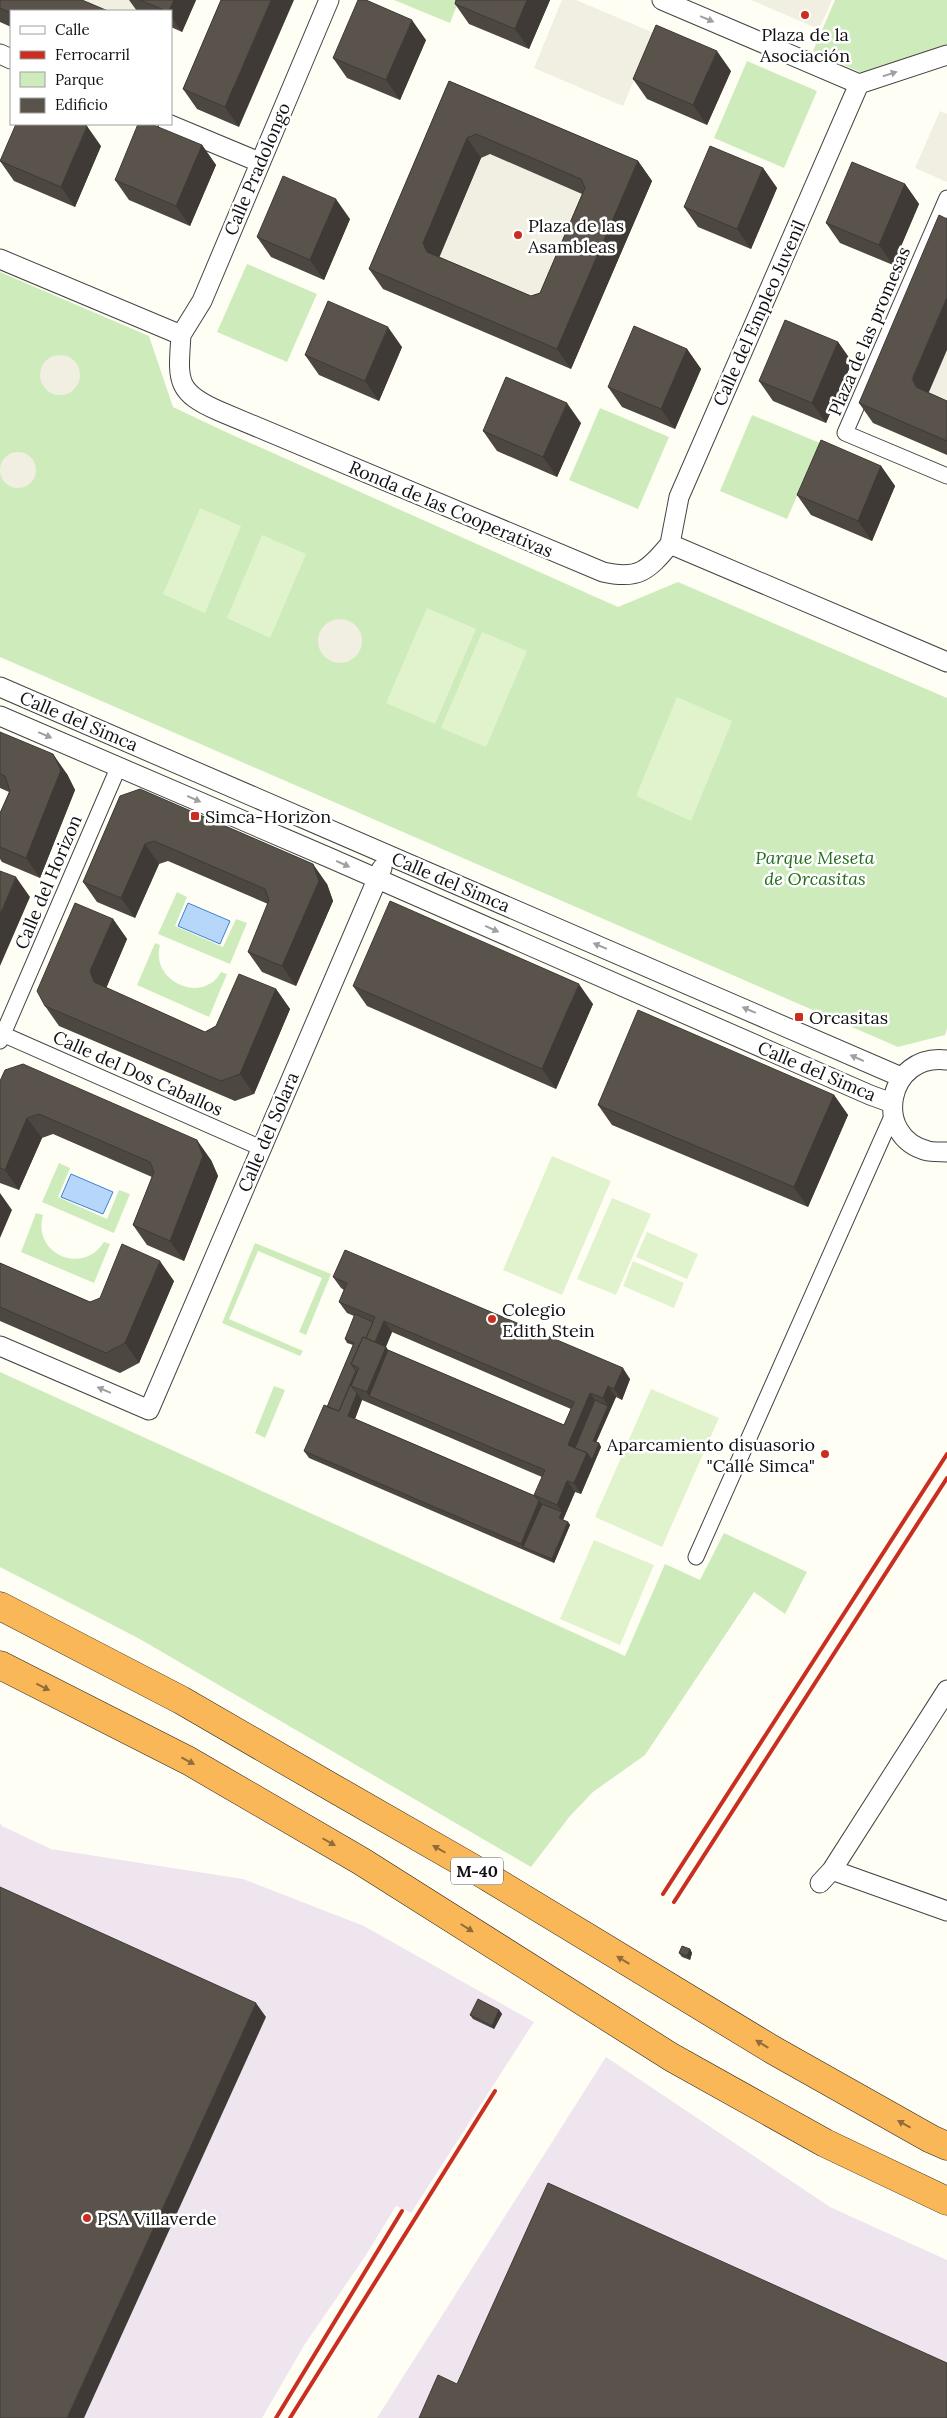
<svg xmlns="http://www.w3.org/2000/svg" width="947" height="2418" viewBox="0 0 947 2418" font-family="Lora,serif">
	<rect width="100%" height="100%" fill="#fffef4"/>
	<!-- industrial -->
	<path fill="#efe5ef" d="M0,1823L2,1826L51,1849L243,1879L364,1926L534,2022L411,2213L396,2206L364,2258L305,2344L262,2418H0Z
		M606,2057L830,2207L947,2260V2418H377Z"/>
	<!-- green -->
	<path fill="#ceecbb" d="M394,0H459L450,23Z
		M835,0H947V50L862,73L813,51Z
		M747,61L817,91L784,168L714,138Z
		M247,264L317,294L287,362L217,332Z
		M0,272L149,336L173,407L228,433L618,607L678,582L947,698V1029L945,1035L898,1047L0,657Z
		M600,408L669,437L638,509L569,480Z
		M752,415L820,443L787,519L720,491Z
		M177,892L187,897L175,926L223,947L236,919L247,923L230,964L158,934Z
		M155,943L160,945C150,982 203,1005 221,972L227,974L209,1017L137,985Z
		M59,1163L70,1168L58,1197L107,1219L119,1190L130,1194L114,1233L42,1202Z
		M36,1213L43,1215C32,1254 83,1276 104,1242L110,1244L94,1283L21,1252Z
		M255,1243L331,1274L306,1335L299,1332L322,1278L258,1251L229,1319L303,1351L300,1356L222,1323Z
		M0,1372L625,1656L665,1564L700,1580L724,1533L807,1572L785,1614L754,1592L645,1755L593,1792L570,1816L531,1867L138,1638L0,1567Z
		M274,1386L285,1390L265,1438L255,1433Z"/>
	<!-- pitch -->
	<path fill="#e1f3cd" d="M200,508L241,526L205,613L163,594Z
		M262,535L306,554L270,638L227,618Z
		M427,608L476,629L435,724L386,703Z
		M482,632L527,651L486,747L441,728Z
		M677,697L732,721L691,821L636,796Z
		M552,1156L611,1181L562,1295L503,1270Z
		M612,1198L651,1214L616,1295L577,1279Z
		M647,1232L698,1254L687,1279L636,1257Z
		M633,1261L684,1283L674,1308L623,1286Z
		M651,1389L719,1418L662,1547L595,1517Z
		M594,1540L654,1565L620,1645L560,1619Z"/>
	<!-- plaza -->
	<path fill="#f1efe1" d="M49,0H145L140,11H75Z
		M562,0H576L654,33L623,106L534,68Z
		M751,0H832L819,29Z
		M940,111L947,114V182L915,168Z
		M490,154L595,199L554,313L437,263L481,158Z
		M947,350V415L926,399Z
		M40 375a20 20 0 1 1 40 0a20 20 0 1 1-40 0Z
		M0 470a18 18 0 1 1 36 0a18 18 0 1 1-36 0Z
		M318 641a22 22 0 1 1 44 0a22 22 0 1 1-44 0Z"/>
	<!-- water -->
	<path fill="#b6d7f9" stroke="#3a82d4" d="M188,903L230,921L220,944L178,926Z
		M71,1174L113,1192L103,1214L61,1197Z"/>
	<g fill="none" stroke-linecap="round" stroke-linejoin="round">
		<defs>
			<path id="pedestrian" d="M947,198L845,433L947,476
				M0,1033L261,1148
				M0,1041L119,766
				M696,1557L893,1114"/>
			<path id="minor" d="M662,0L859,84L947,55
				M0,54L11,59
				M168,124L259,162
				M0,259L181,335C178,380 175,392 219,411L603,572C638,580 648,571 670,544L947,662
				M181,335L202,301L329,0
				M670,544L679,497L859,84
				M0,687L901,1077
				M0,716L330,858L870,1095L892,1103
				M947,1060C887,1052 871,1137 928,1151C934,1152 941,1152 947,1152
				M0,1346L149,1410L382,868
				M832,1870L947,1911
				M820,1883L832,1870L947,1690"/>
			<path id="motorway" d="M0,1606L181,1700L333,1788L488,1877L773,2050L931,2139L947,2146
				M0,1665L189,1761L361,1861L671,2057L825,2143L947,2201"/>
		</defs>
		<!-- pedestrian casing -->
		<use href="#pedestrian" stroke="#444" stroke-width="17"/>
		<!-- minor casing -->
		<use href="#minor" stroke="#444" stroke-width="21"/>
		<!-- motorway casing -->
		<use href="#motorway" stroke="#222" stroke-width="29"/>
		<!-- pedestrian -->
		<use href="#pedestrian" stroke="#fff" stroke-width="15"/>
		<!-- minor -->
		<use href="#minor" stroke="#fff" stroke-width="19"/>
		<!-- motorway -->
		<use href="#motorway" stroke="#fab757" stroke-width="28"/>
		<!-- rail -->
		<path stroke="#c92e21" stroke-width="4" d="M663,1894L947,1454
			M674,1902L947,1478
			M276,2418L402,2211
			M290,2418L495,2091"/>
	</g>
	<!-- wall -->
	<path fill="#4d4741" fill-rule="evenodd" d="M0,0L11,11V27L0,22Z
		M129,0H196L182,32L171,27V11H137Z
		M221,0L239,127L197,109L183,89Z
		M456,0H550L529,49L469,24L455,4Z
		M426,40L400,100L347,78L333,58Z
		M731,71L707,125L647,99L633,79Z
		M449,81L638,161L652,181L571,369L383,289L369,269ZM490,154L582,194L540,293L531,296L439,257L481,158Z
		M202,145L216,165L190,226L129,200L115,180Z
		M101,146L75,207L14,181L0,161Z
		M763,168L777,188L751,249L698,227L684,207Z
		M905,184L919,204L893,265L840,243L826,223Z
		M350,219L324,280L271,257L257,237Z
		M838,342L852,362L826,423L773,401L759,381Z
		M402,347L379,401L319,375L305,355Z
		M687,349L701,369L675,429L622,407L608,387Z
		M929,393L947,401V455L873,423L859,403Z
		M581,423L557,477L497,451L483,431Z
		M881,466L895,486L872,541L811,515L797,495Z
		M0,732L67,774L75,790L40,878L2,862L0,859V813L9,792L0,788Z
		M120,796L327,884L333,901L296,986L262,972L248,952L268,904L168,861L159,864L135,918L97,902L83,882Z
		M113,919L127,939L106,988L205,1032L216,1026L276,989L290,1009L254,1094L235,1101L59,1026L45,1006Z
		M353,986L593,1004L556,1089L367,1006Z
		M0,1081L211,1160L218,1176L184,1261L147,1245L133,1225L152,1177L53,1134L42,1138L19,1190L0,1183Z
		M834,1095L848,1115L808,1207L612,1125L598,1105Z
		M0,1263L90,1302L174,1281L139,1363L120,1373L0,1321Z
		M333,1277L630,1379L622,1400L616,1397L596,1442L599,1443L601,1447L581,1494L575,1492L563,1520L568,1522L570,1525L554,1563L309,1458L304,1451L327,1407L353,1345L347,1343L345,1339L354,1316L347,1313L339,1302L344,1290L341,1288ZM392,1332L571,1409L564,1425L388,1350L386,1347ZM362,1400L542,1477L535,1496L355,1419Z
		M690,1949L692,1953L690,1960L682,1957L679,1953Z
		M499,2010L502,2014L494,2029L473,2019L470,2015Z"/>
	<!-- shaded-wall -->
	<path fill="#3f3a35" d="M174,0H196L182,32L171,16V11H169Z
		M271,0H294L239,127L225,107Z
		M527,0H550L529,49L515,29Z
		M412,20L426,40L400,100L386,80Z
		M717,51L731,71L707,125L693,105Z
		M87,126L101,146L75,207L61,187Z
		M467,138L481,158L437,263L427,252L423,243Z
		M202,145L216,165L190,226L176,206Z
		M638,161L652,181L571,369L557,349Z
		M763,168L777,188L751,249L737,229Z
		M905,184L919,204L893,265L879,245Z
		M336,199L350,219L324,280L310,260Z
		M947,297V350L926,399L916,387L912,379Z
		M388,327L402,347L379,401L365,381Z
		M838,342L852,362L826,423L812,403Z
		M687,349L701,369L675,429L661,409Z
		M567,403L581,423L557,477L543,457Z
		M881,466L895,486L872,541L858,521Z
		M53,754L67,774L75,790L40,878L26,858Z
		M145,844L159,864L135,918L121,898Z
		M313,864L327,884L333,901L296,986L282,966Z
		M16,877L30,897L0,966V914Z
		M113,919L127,939L105,991L94,982L90,971Z
		M579,984L593,1004L556,1089L542,1069Z
		M276,989L290,1009L254,1094L240,1074Z
		M834,1095L848,1115L808,1207L794,1187Z
		M27,1118L42,1138L19,1190L5,1170Z
		M197,1140L211,1160L218,1176L184,1261L170,1241Z
		M0,1193L12,1210L0,1238Z
		M160,1261L174,1281L139,1363L125,1343Z
		M384,1321L392,1332L382,1355L375,1344Z
		M386,1347L396,1361L369,1396L367,1392Z
		M623,1368L630,1379L622,1400L614,1389Z
		M608,1386L616,1397L595,1445L593,1441L608,1406L603,1398Z
		M357,1393L362,1400L353,1424L348,1416Z
		M590,1393L598,1404L577,1454L568,1445Z
		M599,1443L601,1447L581,1494L574,1483L587,1453Z
		M567,1481L575,1492L562,1522L559,1518L562,1512L557,1505Z
		M539,1500L544,1507L523,1547L521,1544Z
		M568,1522L570,1525L554,1563L552,1559Z
		M690,1949L692,1953L690,1960L687,1956Z
		M256,2003L266,2017L84,2418H67Z
		M499,2010L502,2014L494,2029L492,2026Z"/>
	<!-- building -->
	<path fill="#5a534c" stroke="#3f3a35" fill-rule="evenodd" d="M0,0H82L108,11H11V13L0,8Z
		M140,0H174L169,11H166Z
		M221,0H271L225,107L183,89Z
		M358,0H366L412,20L386,80L333,58Z
		M456,0H527L515,29L455,4Z
		M656,25L717,51L693,105L633,79Z
		M449,81L638,161L557,349L369,269ZM476,134L581,179L585,188L540,293L531,296L427,252L423,243L467,138Z
		M16,124H82L87,126L61,187L0,161Z
		M138,124H151L202,145L176,206L115,180Z
		M710,146L763,168L737,229L684,207Z
		M852,162L905,184L879,245L826,223Z
		M283,176L336,199L310,260L257,237Z
		M939,215L947,219V297L912,379L916,387L947,401V441L859,403Z
		M328,301L388,327L365,381L305,355Z
		M785,320L838,342L812,403L759,381Z
		M634,326L687,349L661,409L608,387Z
		M506,377L567,403L543,457L483,431Z
		M821,440L881,466L858,521L797,495Z
		M0,732L53,754L61,770L26,858L0,847V813L10,791L5,776L0,774Z
		M140,789L313,864L319,881L282,966L248,952L269,900L265,889L154,841L145,844L121,898L83,882L120,796Z
		M0,871L16,877L0,914Z
		M390,901L579,984L542,1069L353,986Z
		M75,903L113,919L90,971L94,982L205,1032L216,1026L239,974L276,989L240,1074L221,1081L45,1006L37,991Z
		M638,1010L834,1095L794,1187L598,1105Z
		M23,1064L197,1140L203,1156L170,1241L133,1225L154,1172L150,1162L39,1114L27,1118L5,1170L0,1168V1081L5,1070Z
		M122,1244L160,1261L125,1343L106,1353L0,1307V1263L90,1302L100,1298Z
		M345,1250L623,1368L614,1389L608,1386L603,1398L590,1393L568,1445L587,1453L574,1483L567,1481L557,1505L534,1495L545,1470L369,1396L388,1350L564,1425L574,1402L384,1321L375,1342L366,1338L375,1317L339,1302L347,1283L333,1277Z
		M355,1314L373,1322L366,1338L363,1337L351,1364L356,1371L339,1411L327,1407L354,1343L345,1339Z
		M363,1337L386,1347L367,1392L351,1386L359,1368L351,1364Z
		M356,1371L357,1372L351,1386L357,1393L348,1416L535,1496L539,1501L521,1544L304,1451L324,1405L339,1411Z
		M595,1400L608,1406L593,1441L599,1443L592,1460L587,1453L575,1448Z
		M542,1504L562,1512L559,1518L568,1522L552,1559L523,1547Z
		M0,1887L256,2003L67,2418H0Z
		M682,1946L690,1949L687,1956L679,1953Z
		M478,1999L499,2010L492,2026L470,2015Z
		M548,2183L947,2363V2418H419L438,2375L457,2384Z"/>
	<!-- one-way arrows -->
	<defs><path id="oneway-solid" d="M-6-.8H1V-3.2L6.5 0L1 3.2V.8H-6Z" transform="scale(1.25)"/></defs>
	<g fill="#a0a0a0">
		<use href="#oneway-solid" transform="translate(707 19) rotate(23)"/>
		<use href="#oneway-solid" transform="translate(890 74) rotate(-18)"/>
		<use href="#oneway-solid" transform="translate(45 735) rotate(23)"/>
		<use href="#oneway-solid" transform="translate(194 799) rotate(24)"/>
		<use href="#oneway-solid" transform="translate(343 864) rotate(24)"/>
		<use href="#oneway-solid" transform="translate(492 929) rotate(24)"/>
		<use href="#oneway-solid" transform="translate(600 946) rotate(-157)"/>
		<use href="#oneway-solid" transform="translate(749 1010) rotate(-157)"/>
		<use href="#oneway-solid" transform="translate(857 1058) rotate(-156)"/>
		<use href="#oneway-solid" transform="translate(104 1390) rotate(-157)"/>
	</g>
	<g fill="#916c38">
		<use href="#oneway-solid" transform="translate(43 1687) rotate(27)"/>
		<use href="#oneway-solid" transform="translate(188 1761) rotate(28)"/>
		<use href="#oneway-solid" transform="translate(329 1842) rotate(30)"/>
		<use href="#oneway-solid" transform="translate(439 1849) rotate(-150)"/>
		<use href="#oneway-solid" transform="translate(467 1928) rotate(32)"/>
		<use href="#oneway-solid" transform="translate(623 1960) rotate(-149)"/>
		<use href="#oneway-solid" transform="translate(762 2044) rotate(-149)"/>
		<use href="#oneway-solid" transform="translate(904 2124) rotate(-151)"/>
	</g>
	<!-- markers -->
	<g fill="#c92e21" stroke="#fff" stroke-width="2">
		<circle cx="805" cy="15" r="5"/>
		<circle cx="518" cy="235" r="5"/>
		<rect x="190" y="811" width="10" height="10" rx="2.5"/>
		<rect x="794" y="1012" width="10" height="10" rx="2.5"/>
		<circle cx="492" cy="1319" r="5"/>
		<circle cx="825" cy="1454" r="5"/>
		<circle cx="87" cy="2218" r="5"/>
	</g>
	<g text-anchor="middle" dominant-baseline="central" stroke-width="5" stroke-linejoin="round" paint-order="stroke">
		<!-- shield labels -->
		<rect fill="#fff" stroke="#585858" stroke-width="1" x="451" y="1857.5" width="52" height="27" rx="4"/>
		<g font-size="16" font-weight="bold" fill="#111">
			<text x="477" y="1871">M-40</text>
		</g>
		<!-- poi labels -->
		<g font-size="18" fill="#111" stroke="#fff" text-anchor="start">
			<text x="805" y="34" text-anchor="middle">Plaza de la<tspan x="805" dy="21">Asociación</tspan></text>
			<text x="528" y="225">Plaza de las<tspan x="528" dy="21">Asambleas</tspan></text>
			<text x="205" y="816">Simca-Horizon</text>
			<text x="809" y="1017">Orcasitas</text>
			<text x="502" y="1309">Colegio<tspan x="502" dy="21">Edith Stein</tspan></text>
			<text x="815" y="1444" text-anchor="end">Aparcamiento disuasorio<tspan x="815" dy="21">"Calle Simca"</tspan></text>
			<text x="97" y="2218">PSA Villaverde</text>
		</g>
		<!-- street labels -->
		<g font-size="18" fill="#111" stroke="#fff">
			<text transform="translate(257 169) rotate(-67)">Calle Pradolongo</text>
			<text transform="translate(759 313) rotate(-66)">Calle del Empleo Juvenil</text>
			<text transform="translate(869 331) rotate(-67)">Plaza de las promesas</text>
			<text transform="translate(451 509) rotate(23)">Ronda de las Cooperativas</text>
			<text transform="translate(79 721) rotate(23)">Calle del Simca</text>
			<text transform="translate(48 882) rotate(-67)">Calle del Horizon</text>
			<text transform="translate(451 882) rotate(23)">Calle del Simca</text>
			<text transform="translate(817 1071) rotate(23)">Calle del Simca</text>
			<text transform="translate(138 1073) rotate(24)">Calle del Dos Caballos</text>
			<text transform="translate(268 1132) rotate(-67)">Calle del Solara</text>
		</g>
		<!-- park labels -->
		<g font-size="18" font-style="italic" fill="#236d1c" stroke="#fff">
			<text x="815" y="857">Parque Meseta<tspan x="815" dy="21">de Orcasitas</tspan></text>
		</g>
	</g>
	<!-- legend -->
	<rect x="10" y="10" width="162" height="115" fill="#ffffff" stroke="#a0a0a0"/>
	<rect x="20" y="26" width="25" height="8" fill="#ffffff" stroke="#a0a0a0"/>
	<text x="55" y="35" font-size="15" fill="#111111">Calle</text>
	<rect x="20" y="51" width="25" height="8" fill="#c92e21" stroke="#a0a0a0"/>
	<text x="55" y="60" font-size="15" fill="#111111">Ferrocarril</text>
	<rect x="20" y="72" width="25" height="15" fill="#ceecbb" stroke="#a0a0a0"/>
	<text x="55" y="85" font-size="15" fill="#111111">Parque</text>
	<rect x="20" y="98" width="25" height="15" fill="#5a534c" stroke="#a0a0a0"/>
	<text x="55" y="110" font-size="15" fill="#111111">Edificio</text>
</svg>
